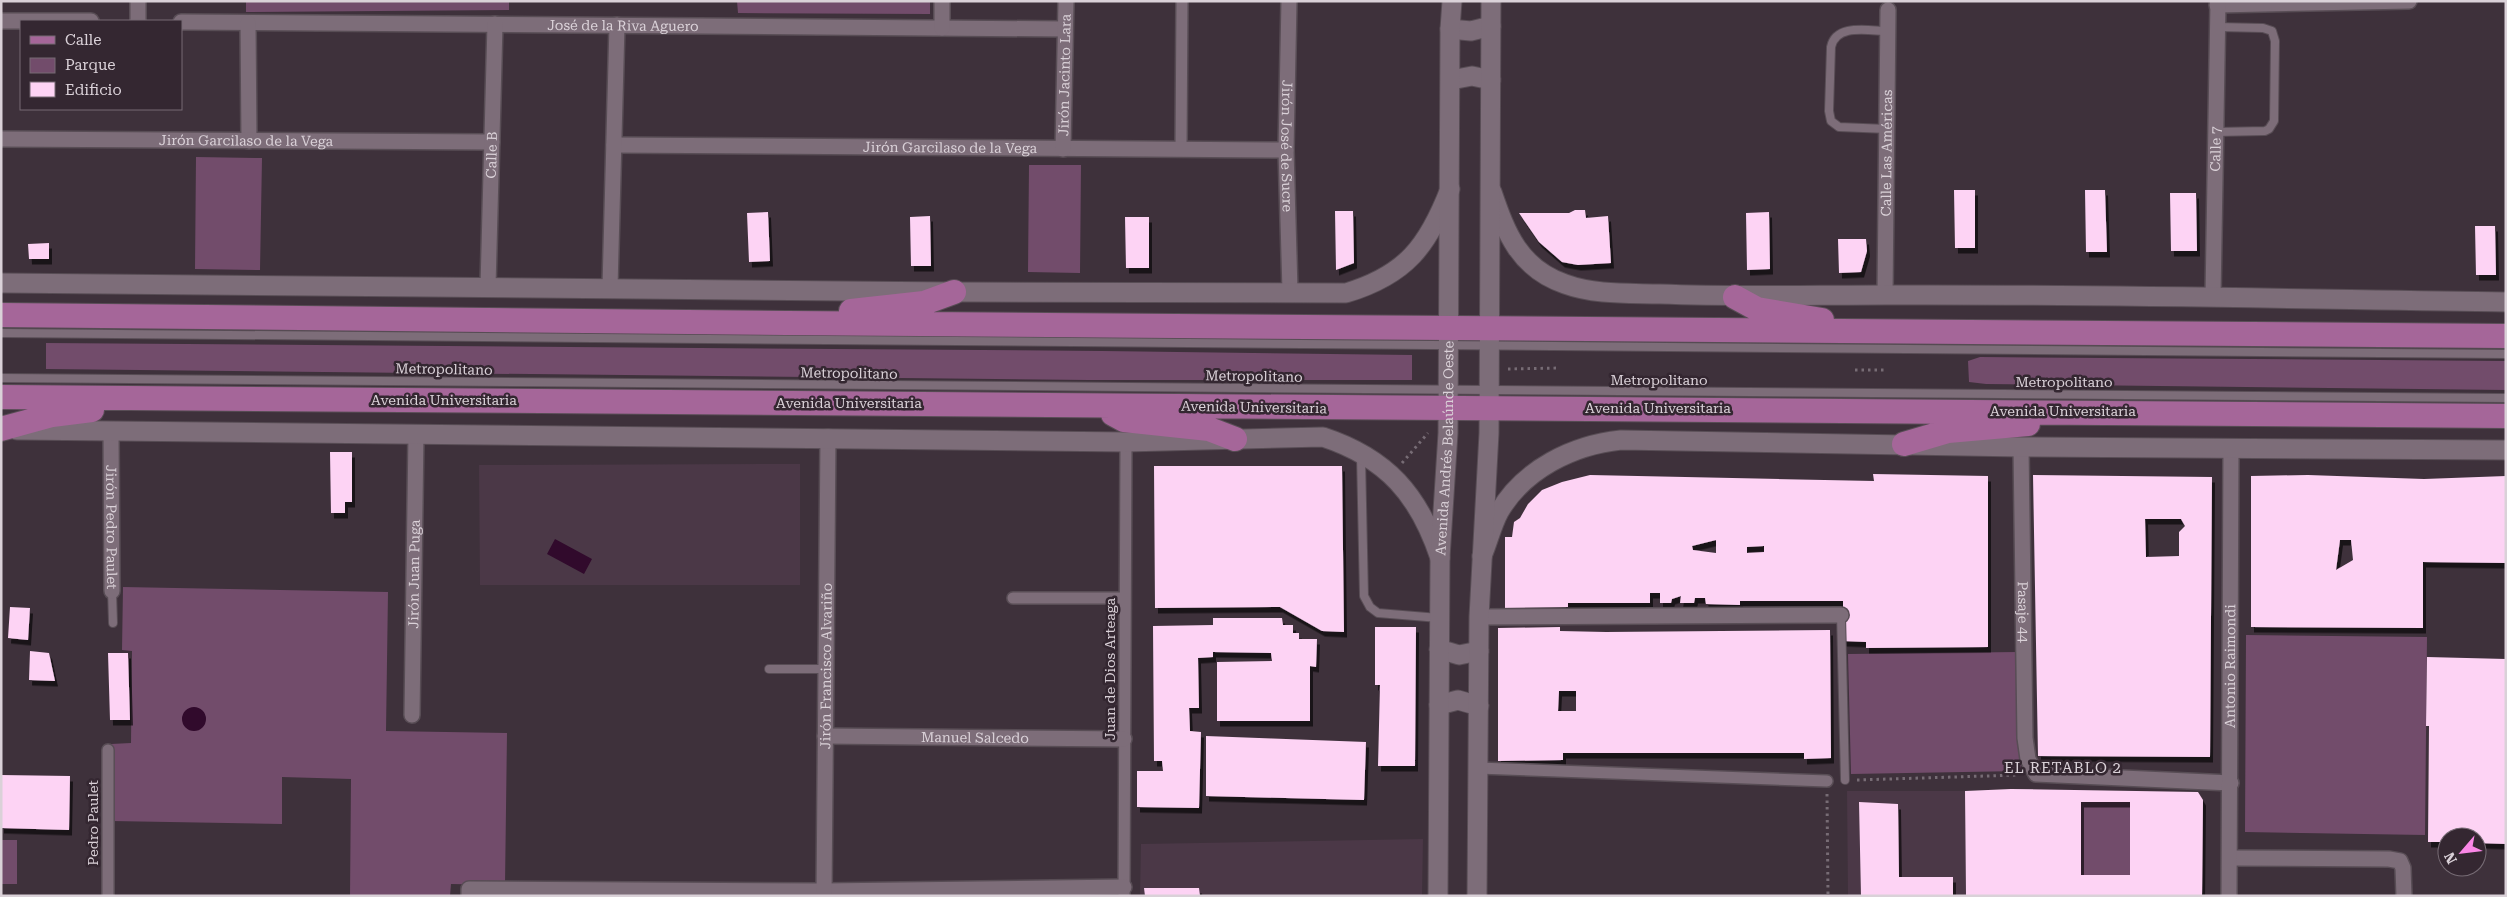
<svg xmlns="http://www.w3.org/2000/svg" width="2507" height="897" viewBox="0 0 2507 897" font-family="'Roboto Serif',serif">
	<defs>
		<filter id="shadow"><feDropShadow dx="3" dy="5.5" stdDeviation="0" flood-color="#0009"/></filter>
	</defs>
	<rect width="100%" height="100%" fill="#3e313b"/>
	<!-- built -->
	<path fill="#4b3847" d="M800,464V585H480L479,465Z
		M1847,791H1965L1966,896H1848Z
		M1423,839L1422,896H1140L1141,844Z"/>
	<!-- green -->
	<path fill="#724c6b" d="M246,1H509V10L246,12Z
		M737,1H930V14L738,13Z
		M196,157L262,158L260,270L195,269Z
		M1029,165H1081L1080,273L1028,272Z
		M46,343L1103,351L1412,355V380H1089L46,369Z
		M1980,357L2506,361V390L1986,384L1969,382L1968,361Z
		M123,587L388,592L386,731L507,733L505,885L451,884L450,896H350L351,779L282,777V824L111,821V744L131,743L132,651L122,650Z
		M2246,635L2427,637L2425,835L2245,832Z
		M2018,652L2021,771L1851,774L1848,654Z
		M2081,802H2130V875H2081Z
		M1,840H17V884H1Z"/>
	<!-- water -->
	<path fill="#310a2c" d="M555,539L592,559L584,574L547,554Z
		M182 719a12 12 0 1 1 24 0a12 12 0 1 1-24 0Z"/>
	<!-- building -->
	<path fill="#fdd3f4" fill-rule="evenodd" filter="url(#shadow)" d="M1954,190H1975V248H1955Z
		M2085,190H2105L2107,252H2086Z
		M2170,193H2196L2197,251H2171Z
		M1575,210H1585L1586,218L1608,216L1611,263L1578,265L1562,262L1539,242L1519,213H1569Z
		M1335,211H1353L1354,263L1336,270Z
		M768,212L770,261L749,262L747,213Z
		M1769,212L1770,269L1747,270L1746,213Z
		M930,216L931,266H911L910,217Z
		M1125,217H1149V268H1126Z
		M2475,226H2495L2496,275H2476Z
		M1838,239H1866L1867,251L1861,272L1839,273Z
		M49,243V259H29L28,244Z
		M330,452H352V502H345V513H331Z
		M1154,466H1342L1344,632L1322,631L1280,607L1155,608Z
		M1873,474L1988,476V647L1866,648V642L1843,641V601H1740V605L1706,604L1705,598H1695L1694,603H1680L1681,596L1672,599L1671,603H1660V593H1650V603H1568V607L1505,608V537H1512L1514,522L1520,518L1528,504L1542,490L1562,482L1590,475L1874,481ZM1716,540V553L1693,550L1692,546ZM1764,546V552L1747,553V547Z
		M2033,475L2212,477L2210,757L2038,756ZM2145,519H2181L2185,526L2179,532V556L2146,557Z
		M2308,475L2424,479L2506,476V563L2423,562V628L2251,627V476ZM2340,540H2351L2353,560L2336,570Z
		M10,607L30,608L28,640L8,638Z
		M1213,618H1282L1283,625H1293V633H1299V639H1317L1316,667L1310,666V721H1217V662L1272,661L1271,653L1213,652V657L1198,658L1199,708H1189L1190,731L1201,732L1199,808L1137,807V771H1163L1162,761H1154L1153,626L1213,625Z
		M1375,627H1416L1415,766H1378L1380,685H1375Z
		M1560,627V631L1606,632L1830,630L1831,758L1804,759V753H1563V760L1498,761V628ZM1559,691H1576V711H1558Z
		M30,651L49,653L55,681L29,680Z
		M108,653H128L130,720H110Z
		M2427,657L2506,659V844L2477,843V837H2447V842H2428L2429,726H2426Z
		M1206,736L1366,742L1364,800L1206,796Z
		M1,775L70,776L69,830L1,828Z
		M2011,789L2198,792L2203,800L2202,896H1966L1965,791ZM2081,802H2130V875H2081Z
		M1859,802L1898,804L1899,877H1953V896H1861Z
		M1144,888H1199L1200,896H1145Z"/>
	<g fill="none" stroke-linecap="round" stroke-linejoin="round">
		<defs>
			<path id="service" d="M1887,129L1839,127L1831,121L1829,111L1831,47C1836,23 1869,31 1888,31
				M2215,132L2265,131L2269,129L2274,121L2275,41L2272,31L2263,28L2217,27
				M1,333L2506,354
				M1,378L2506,398
				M1361,457L1364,596L1370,607L1378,613L1439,618
				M112,591L113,623
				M1841,615L1845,780
				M769,669H826"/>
			<path id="pedestrian" d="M1181,149L1182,1
				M1013,598H1125
				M108,750V896
				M1478,768L1827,781
				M1124,896L1126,442"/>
			<g id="minor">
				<path id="s1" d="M1289,1L1286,150L1290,291"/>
				<path d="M2217,5L2409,1"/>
				<path d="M1,21H91"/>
				<path d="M138,21V1"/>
				<path id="s2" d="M181,22L1065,29"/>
				<path d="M248,23L249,141"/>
				<path d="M942,28V1"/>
				<path id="s3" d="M1,139L492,142"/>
				<path id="s4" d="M614,145L1286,150"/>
				<path id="s5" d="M1063,149L1066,1"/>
				<path id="s6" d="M488,286L495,24"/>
				<path d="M610,287L617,25"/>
				<path id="s7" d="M1885,295L1888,10"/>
				<path id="s8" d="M2213,297L2218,1"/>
				<path id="s9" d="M111,431L112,591"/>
				<path id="s10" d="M2021,447L2025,738L2028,759L2036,774L2231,783"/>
				<path d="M1479,617L1841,615"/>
				<path id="s11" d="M412,715L416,433"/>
				<path id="s12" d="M825,736L1124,739"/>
				<path d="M2230,858L2389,859L2400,861L2403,868L2404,896"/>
				<path d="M469,896V889L824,891L1124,887"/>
				<path id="s13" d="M824,896L828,437"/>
				<path id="s14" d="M2229,896L2231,447"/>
			</g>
			<g id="tertiary">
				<path d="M1450,29L1471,31L1491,26"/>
				<path d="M1451,80L1472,76L1491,80"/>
				<path d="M1492,192C1506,233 1519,268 1565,284C1595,295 1628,293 1660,294C1735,297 1810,295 1885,295C2092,294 2299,299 2506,302"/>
				<path d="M1,283L954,292L1346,293C1406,275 1428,246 1450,189"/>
				<path d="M17,430L1126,442L1323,437C1387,458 1419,495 1440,558"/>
				<path d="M1482,556C1488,542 1492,525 1499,512C1524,469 1573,445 1621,440L2021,447L2506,450"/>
				<path d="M1439,649L1459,655L1479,651"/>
				<path d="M1439,705L1458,700L1479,706"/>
				<path id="s15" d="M1438,896L1440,558L1448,433L1450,29L1452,1"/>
				<path d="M1477,896L1479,617L1489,433L1491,1"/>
			</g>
			<path id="primary" d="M1735,297L1757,309L1822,320
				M851,311L924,303L954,292
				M1,315L787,323L2506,336
				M1,397L2506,416
				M1113,414L1124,420L1209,429L1235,439
				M1,429L52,415L92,410
				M1904,444L1948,431L2028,424"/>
		</defs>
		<!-- service casing -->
		<use href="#service" stroke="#584d55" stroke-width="10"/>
		<!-- pedestrian casing -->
		<use href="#pedestrian" stroke="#584d55" stroke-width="14"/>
		<!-- minor casing -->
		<use href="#minor" stroke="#584d55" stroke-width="18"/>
		<!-- tertiary casing -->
		<use href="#tertiary" stroke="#584d55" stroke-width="21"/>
		<!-- primary casing -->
		<use href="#primary" stroke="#584d55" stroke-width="26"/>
		<!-- path -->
		<path stroke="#776c75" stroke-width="3" stroke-dasharray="2.5 4" stroke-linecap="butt" d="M1508,369L1560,368
			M1855,370H1887
			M1402,463L1428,433
			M1857,780L2018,775
			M1827,794L1828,896"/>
		<!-- service -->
		<use href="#service" stroke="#7d6d79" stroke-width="8"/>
		<!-- pedestrian -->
		<use href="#pedestrian" stroke="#7d6d79" stroke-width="11"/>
		<!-- minor -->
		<use href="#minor" stroke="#7d6d79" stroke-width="15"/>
		<!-- tertiary -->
		<use href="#tertiary" stroke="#7d6d79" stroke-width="19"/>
		<!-- primary -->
		<use href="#primary" stroke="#a56699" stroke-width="24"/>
	</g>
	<g text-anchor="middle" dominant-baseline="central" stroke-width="5" stroke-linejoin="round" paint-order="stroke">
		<!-- street labels -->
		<g font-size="14" fill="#dad1d8" stroke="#342731">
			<text stroke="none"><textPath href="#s2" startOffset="442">José de la Riva Aguero</textPath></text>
			<text stroke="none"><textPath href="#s5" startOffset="74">Jirón Jacinto Lara</textPath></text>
			<text stroke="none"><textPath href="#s3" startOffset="245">Jirón Garcilaso de la Vega</textPath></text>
			<text stroke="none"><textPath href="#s1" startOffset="145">Jirón José de Sucre</textPath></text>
			<text stroke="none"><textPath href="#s4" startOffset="336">Jirón Garcilaso de la Vega</textPath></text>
			<text stroke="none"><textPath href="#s8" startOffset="148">Calle 7</textPath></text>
			<text stroke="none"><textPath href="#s7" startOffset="142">Calle Las Américas</textPath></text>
			<text stroke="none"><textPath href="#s6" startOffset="131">Calle B</textPath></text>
			<text transform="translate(444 369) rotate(1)">Metropolitano</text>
			<text transform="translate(849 373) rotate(1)">Metropolitano</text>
			<text transform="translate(1254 376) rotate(1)">Metropolitano</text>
			<text x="1659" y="380">Metropolitano</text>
			<text x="2064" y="382">Metropolitano</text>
			<text x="444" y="400">Avenida Universitaria</text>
			<text x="849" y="403">Avenida Universitaria</text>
			<text transform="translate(1254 407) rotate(1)">Avenida Universitaria</text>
			<text x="1658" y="408">Avenida Universitaria</text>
			<text x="2063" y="411">Avenida Universitaria</text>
			<text stroke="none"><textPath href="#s15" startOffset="448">Avenida Andrés Belaúnde Oeste</textPath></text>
			<text stroke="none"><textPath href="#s9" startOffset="96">Jirón Pedro Paulet</textPath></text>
			<text stroke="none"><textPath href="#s11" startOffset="141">Jirón Juan Puga</textPath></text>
			<text stroke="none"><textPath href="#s10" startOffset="165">Pasaje 44</textPath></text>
			<text stroke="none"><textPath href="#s13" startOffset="230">Jirón Francisco Alvariño</textPath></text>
			<text stroke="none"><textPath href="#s14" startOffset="230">Antonio Raimondi</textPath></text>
			<text transform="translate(1110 669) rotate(-90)">Juan de Dios Arteaga</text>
			<text stroke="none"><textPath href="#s12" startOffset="150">Manuel Salcedo</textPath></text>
			<text transform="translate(93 823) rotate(-90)">Pedro Paulet</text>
		</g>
		<!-- neighbourhood labels -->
		<g font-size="15" letter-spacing="1" fill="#dad1d8" stroke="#342731">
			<text x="2063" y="768">EL RETABLO 2</text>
		</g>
	</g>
	<!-- border -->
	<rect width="2507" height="897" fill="none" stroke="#dad1d8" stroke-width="5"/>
	<!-- legend -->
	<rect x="20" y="20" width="162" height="90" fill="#342731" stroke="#766b74"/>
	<rect x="30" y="36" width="25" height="8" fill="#a56699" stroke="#766b74"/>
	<text x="65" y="45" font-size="15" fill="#dad1d8">Calle</text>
	<rect x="30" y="58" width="25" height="15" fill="#724c6b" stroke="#766b74"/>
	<text x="65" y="70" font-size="15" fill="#dad1d8">Parque</text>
	<rect x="30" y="82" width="25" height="15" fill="#fdd3f4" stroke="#766b74"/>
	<text x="65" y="95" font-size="15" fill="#dad1d8">Edificio</text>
	<!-- north arrow -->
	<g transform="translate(2462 852) rotate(242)"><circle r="24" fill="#342731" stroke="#766b74"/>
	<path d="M0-4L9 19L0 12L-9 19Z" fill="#fa87e6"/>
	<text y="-8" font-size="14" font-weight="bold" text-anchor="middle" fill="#dad1d8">N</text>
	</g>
</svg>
